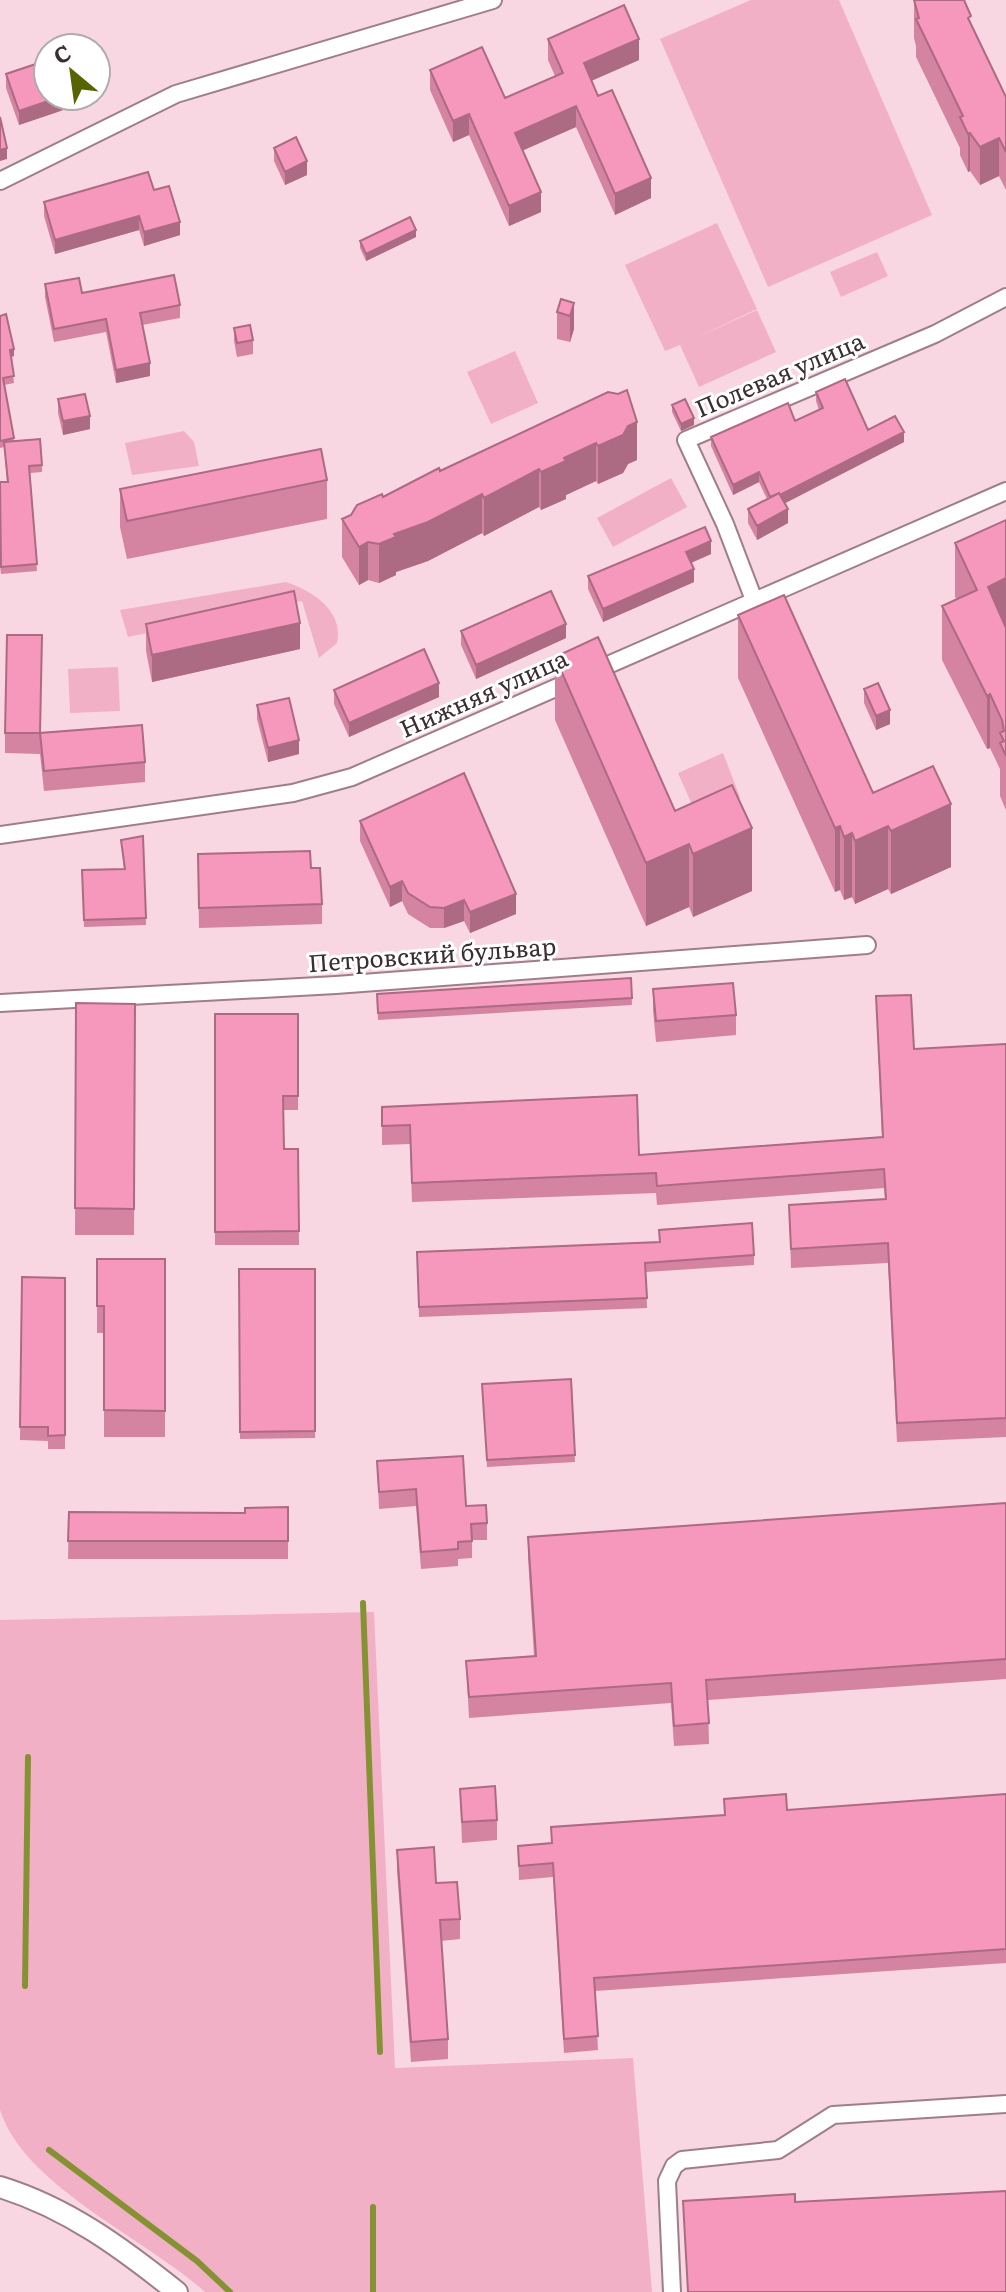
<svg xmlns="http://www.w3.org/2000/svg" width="1006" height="2292" viewBox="0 0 1006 2292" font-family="Literata,serif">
	<rect width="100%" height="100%" fill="#f9d7e2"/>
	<!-- green -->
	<path fill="#f2b0c7" d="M751,0H839L932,215L768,287L660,39Z
		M717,223L757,309L691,340L757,310L776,352L699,387L680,345L665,351L625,265Z
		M877,252L888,276L841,297L830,272Z
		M515,351L538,403L491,424L467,372Z
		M184,431L194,442L199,466L132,475L125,443Z
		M671,478L687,507L613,547L597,518Z
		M286,582C313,591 344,611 337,643L319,658L302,601L128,637L120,610Z
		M118,667L120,711L70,713L68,669Z
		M723,753L740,797L735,804L693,807L678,773Z
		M374,1612L395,2068L633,2058L652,2292H205C144,2237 25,2187 0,2110V1620Z"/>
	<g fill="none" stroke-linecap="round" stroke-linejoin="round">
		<!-- stream -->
		<path stroke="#859234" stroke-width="6" d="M363,1603L380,2052
			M25,1986L28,1757
			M49,2150L197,2261L230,2292
			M373,2292V2207"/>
		<defs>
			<path id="minor" d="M0,181L176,94L493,0
				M754,600L725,524L686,440L935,334L1006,297
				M0,835L293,793L352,777L1006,491
				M0,1003L336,985L867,945
				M672,2292L667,2181L674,2166L682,2160L778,2150L833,2115L1006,2104"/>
			<path id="tertiary" d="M0,2187C68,2208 122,2248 177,2292"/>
		</defs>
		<!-- minor casing -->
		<use href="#minor" stroke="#9e7f89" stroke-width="20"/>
		<!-- tertiary casing -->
		<use href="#tertiary" stroke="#9e7f89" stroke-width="24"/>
		<!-- minor -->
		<use href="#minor" stroke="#fff" stroke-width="16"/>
		<!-- tertiary -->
		<use href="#tertiary" stroke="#fff" stroke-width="20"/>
	</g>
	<!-- wall -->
	<path fill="#d483a1" d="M914,0L971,24L1006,97V190L999,176L980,185L970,171L968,172L960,155V148L916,57V46L914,38Z
		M548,39L639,60L591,81L651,198L615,215L576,127L522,150L541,212L509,226L469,135L453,142L430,90V70L505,98L555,76L548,60Z
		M6,74L78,96V105L19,125L6,88Z
		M274,148L307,175L285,185L274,161Z
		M154,190L180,235L144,246L139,230L55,254L44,216V202Z
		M416,237L366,261L360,248V241Z
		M45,284L82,293L180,305V318L142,325L150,376L116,383L106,332L54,342L45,297Z
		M574,303V329L570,342L557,339V312Z
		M0,316L14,356L11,357L14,383L4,385L14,441L42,465V472L30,473L37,571L1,574L0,565L7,482L4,447L0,448Z
		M234,328L253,340V354L237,357L234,341Z
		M608,392L637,460L628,464L623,473L598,484L596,481L566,495V499L541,510L539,507L484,536L482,533L428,561L396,572V575L379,583L368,580L359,585L342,557V519L383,497Z
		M816,392L868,430L904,442L784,503L788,523L757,540L748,523V509L767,499L759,482L733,495L711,446V437L795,421L819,410L816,401Z
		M58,399L90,429L63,435L58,413Z
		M672,405L694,425L681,431L672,412Z
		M327,480V519L127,559L120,527V489Z
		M1006,520V810L1000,796V769L990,748L987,749L942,660V606L957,600L955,597V543Z
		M711,554L691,563L694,582L603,622L588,589V576Z
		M738,615L873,793L951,867L891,894L888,889L855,904L852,897L844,900L840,890L835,892L738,678Z
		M146,624L300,649L152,682L146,651Z
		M461,631L566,638L476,679L461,645Z
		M555,657L675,811L752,891L693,917L689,907L646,926L555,720Z
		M864,689L890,724L876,730L864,703Z
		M334,690L439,697L349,737L334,704Z
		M257,705L299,754L268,762L257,719Z
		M5,733H41L145,762V782L44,791L40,754L5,753Z
		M360,821L516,914L470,933L464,921L444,928H430L408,914L402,901L390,907L360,841Z
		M143,836L146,925L84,927L82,870L124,869L121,840Z
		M311,868L322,904V924L199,928L198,875Z
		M631,978L632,1005L378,1020L377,994Z
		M653,989L736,1015V1035L656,1042L653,1010Z
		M876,996L914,1049L1006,1044V1437L897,1442L888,1263L791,1268L789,1205L885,1200L884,1188L657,1205L656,1193L412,1202L410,1144L382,1145V1107L639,1155L882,1137Z
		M76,1003L135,1004L134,1235H75Z
		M215,1014H298V1110H284V1149H298L299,1245H215Z
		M659,1230L754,1255V1265L646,1272L647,1308L419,1317L417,1252L659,1242Z
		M97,1259H165V1437H104V1333H97Z
		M239,1269H315V1438L240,1439Z
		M22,1277L65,1278V1449H48V1441L20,1440Z
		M571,1379L575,1462L487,1467L482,1384Z
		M377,1461L466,1506L487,1523V1540H472V1558L458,1559V1566L421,1569L416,1506L379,1509Z
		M1006,1503V1679L708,1700L709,1744L674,1746L671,1703L469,1718L466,1661L534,1656L528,1557V1537Z
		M69,1512L288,1541V1559H68Z
		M460,1789L497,1820V1840L462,1843Z
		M1006,1794V1963L595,1991L598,2050L564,2053L553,1877L519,1880L518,1846L551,1843V1827L724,1815V1799L787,1810Z
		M397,1850L436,1883L460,1919V1939L441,1941L448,2039V2059L411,2062L397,1870Z"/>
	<!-- shaded-wall -->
	<path fill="#ac6a83" d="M639,39V60L584,84V63Z
		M63,96H78V105L19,125V111Z
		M576,106V127L515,154V133Z
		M469,114V135L453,142V121Z
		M970,133V171L968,172V134Z
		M999,138V176L980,185V147Z
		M7,148V159L0,161V150Z
		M307,161V175L285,185V172Z
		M651,178V198L615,215V194Z
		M541,192V212L509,226V206Z
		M139,216V230L55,254V240Z
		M180,222V235L144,246V232Z
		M416,230V237L366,261V254Z
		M574,303V329L570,342V316Z
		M14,349V356L10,357V350Z
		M150,363V376L116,383V370Z
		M90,416V429L63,435V421Z
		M694,418V425L681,431V424Z
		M637,422V460L628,464L623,473L598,484V446L628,426Z
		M904,432V442L772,510V500Z
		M596,443V481L566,495V499L541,510V472L564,458Z
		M539,469V507L484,536V498Z
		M759,472V482L733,495V485Z
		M482,494V533L428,561L396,572V575L379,583V544L394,534Z
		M788,509V523L757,540V526Z
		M711,541V554L686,565V552Z
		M368,542V580L359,585V547Z
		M694,569V582L603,622V609Z
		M1006,578V632L988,587Z
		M300,623V649L152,682V655Z
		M566,624V638L476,679V665Z
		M439,683V697L349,737V723Z
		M990,694V748L987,749V696Z
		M890,710V724L876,730V716Z
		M299,740V754L268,762V748Z
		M951,804V867L891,894V831Z
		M840,826V890L835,892V828Z
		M888,826V889L855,904V841Z
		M752,828V891L693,917V854Z
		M852,833V897L844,900V837Z
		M689,844V907L646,926V863Z
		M402,881V901L390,907V887Z
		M516,894V914L470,933V912Z
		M464,900V921L444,928V908Z"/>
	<!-- building -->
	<path fill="#f698bb" stroke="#ac6a83" stroke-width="2" d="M914,0H964L971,16L968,18L1006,97V152L999,138L980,147L970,133L968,134L960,117L963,116L916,19L919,18Z
		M624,5L639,39L584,63L598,96L612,90L651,178L615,194L576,106L515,133L541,192L509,206L469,114L453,121L430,70L482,47L505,98L563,73L548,39Z
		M48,60V96H63L19,111L6,74Z
		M0,117L7,148L0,150Z
		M296,137L307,161L285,172L274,148Z
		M148,172L154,190L169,186L180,222L144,232L139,216L55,240L44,202Z
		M410,217L416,230L366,254L360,241Z
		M174,275L180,305L140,313L150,363L116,370L106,319L54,329L45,284L79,278L82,293Z
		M561,299L574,303L570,316L557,312Z
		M6,314L14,349L10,350L14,376L3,378L14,438L0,441V316Z
		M250,325L253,340L237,343L234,328Z
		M845,379L868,430L895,416L904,432L780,495L779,493L770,497L759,472L733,485L711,437L788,403L795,421L823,408L816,392Z
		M627,390L637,422L628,426L623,435L598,446L596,443L564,458L566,461L541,472L539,469L484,498L482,494L428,522L394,534L396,537L379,544L368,542L359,547L342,519L351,515L357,505L382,494L383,497L439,468L440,471L608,392L618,394Z
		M85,394L90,416L63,421L58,399Z
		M685,399L694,418L681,424L672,405Z
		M40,439L42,465L29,466L37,564L1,567L0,482H8L4,442Z
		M321,449L327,480L127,521L120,489Z
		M779,493L788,509L757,526L748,509Z
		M1006,520V578L988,587L1006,628V756L1000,743L1004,741L1000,733L1004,731L1002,720L990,694L987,696L942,606L977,590L955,543Z
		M705,527L711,541L686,552L694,569L603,609L588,576Z
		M294,591L300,623L152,655L146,624Z
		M551,591L566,624L476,665L461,631Z
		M784,595L873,793L933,766L951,804L891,831L888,826L855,841L852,833L844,837L840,826L835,828L738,615Z
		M7,635H42L40,733H5Z
		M598,637L675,811L732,785L752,828L693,854L689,844L646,863L555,657Z
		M424,649L439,683L349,723L334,690Z
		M878,683L890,710L876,716L864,689Z
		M289,698L299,740L268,748L257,705Z
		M142,725L145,762L44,771L40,733Z
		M464,773L516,894L470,912L464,900L444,908L430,907L408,893L402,881L390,887L360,821Z
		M143,836L146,918L84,920L82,870L125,869L121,840Z
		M310,851L311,868H320L322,904L199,908L198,854Z
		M631,978L632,998L378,1013L377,994Z
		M733,983L736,1015L656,1021L653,989Z
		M911,995L914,1049L1006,1044V1418L897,1423L888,1243L791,1249L789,1205L886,1199L884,1169L657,1186L656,1173L412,1183L410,1125L382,1126V1107L637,1095L639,1155L883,1137L876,996Z
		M76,1003L135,1004L134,1209L75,1208Z
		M215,1014H298V1096H283L284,1149H298L299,1231L215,1232Z
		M752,1223L754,1255L645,1263L647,1298L419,1307L417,1252L660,1242L659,1230Z
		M97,1259H165V1411L104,1410V1306H97Z
		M239,1269H315V1431L240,1432Z
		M22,1277L65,1278V1435L48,1436V1427H20Z
		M571,1379L575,1455L487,1460L482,1384Z
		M463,1456L466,1506L486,1505L487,1523L471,1524L472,1541L458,1542V1549L421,1552L416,1489L379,1492L377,1461Z
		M1006,1503V1659L706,1680L709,1723L674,1726L671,1683L469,1697L466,1661L536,1656L528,1537Z
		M288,1507V1541H68L69,1512L245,1513V1508Z
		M495,1786L497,1820L462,1822L460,1789Z
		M786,1794L787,1810L1006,1794V1949L594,1978L598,2036L564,2039L553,1863L519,1866L518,1846L552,1843L551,1827L725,1815L724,1799Z
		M434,1847L436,1883L457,1882L460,1919L440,1920L448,2039L411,2042L397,1850Z
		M1006,2191V2292H688L683,2201L795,2194V2202Z"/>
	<g text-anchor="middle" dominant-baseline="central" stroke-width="6" stroke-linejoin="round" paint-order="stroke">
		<!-- street labels -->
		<g font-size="24" fill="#3b2e32" stroke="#fff">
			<text transform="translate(779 373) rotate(-23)">Полевая улица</text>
			<text transform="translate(483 692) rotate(-24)">Нижняя улица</text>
			<text transform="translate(432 953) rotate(-4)">Петровский бульвар</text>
		</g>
	</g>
	<!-- north arrow -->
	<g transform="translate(72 72) rotate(331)"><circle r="38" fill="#ffffff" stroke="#b1abad" stroke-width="2"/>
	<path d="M0-6L14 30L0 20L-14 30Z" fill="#586302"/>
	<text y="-12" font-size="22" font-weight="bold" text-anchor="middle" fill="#3b2e32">С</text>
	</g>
</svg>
